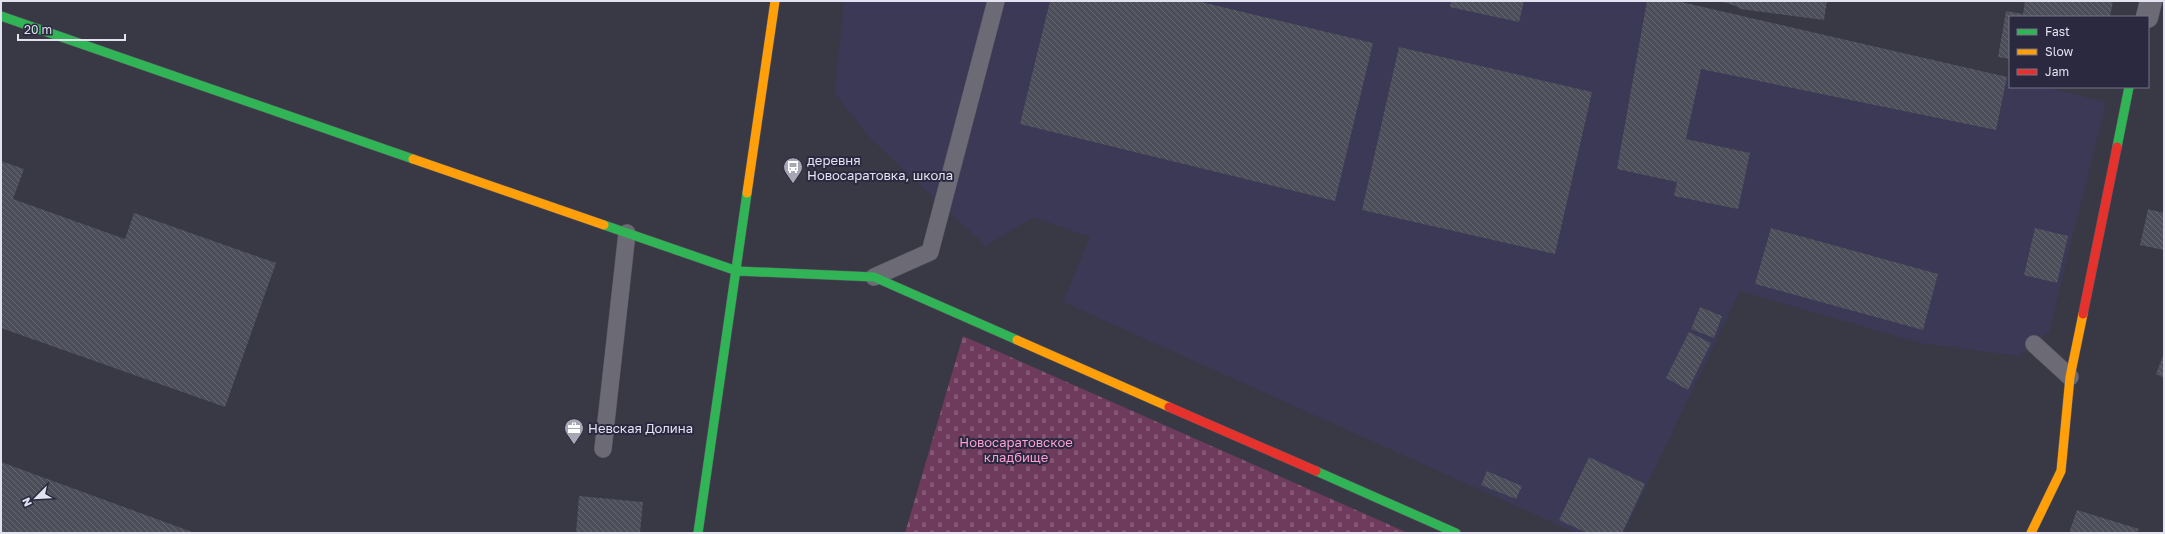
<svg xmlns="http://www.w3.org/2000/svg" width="2165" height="534" viewBox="0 0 2165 534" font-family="'Golos Text',sans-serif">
	<defs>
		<pattern id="cemetery-stones" width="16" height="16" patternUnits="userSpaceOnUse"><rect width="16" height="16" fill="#6f3b5d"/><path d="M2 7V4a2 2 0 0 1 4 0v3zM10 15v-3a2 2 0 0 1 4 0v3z" fill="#835775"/></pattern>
		<pattern id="building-back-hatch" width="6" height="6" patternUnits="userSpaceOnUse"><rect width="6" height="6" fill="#4c4e59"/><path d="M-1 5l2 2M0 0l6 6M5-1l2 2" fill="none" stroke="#666771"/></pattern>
	</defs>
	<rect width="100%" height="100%" fill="#393845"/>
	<!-- built -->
	<path fill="#3b3955" d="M844,1H1677L2007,77H2010V87H2047L2106,102L2049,332L2019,356L1919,343L1740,291L1624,533H1576L1063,302L1090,237L1033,217L986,246L871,139L835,93Z"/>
	<!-- cemetery -->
	<path fill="url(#cemetery-stones)" d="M963,336L1408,533H905Z"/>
	<!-- building -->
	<path fill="url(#building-back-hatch)" d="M1050,1H1197L1373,43L1335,201L1020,124Z
		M1451,1H1524L1519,22L1450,7Z
		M1647,1H1677L2007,77L1996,130L1701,69L1686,139L1750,153L1738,209L1674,196L1677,182L1617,169Z
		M1720,1H1827L1824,20L1740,9L1736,6Z
		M2025,1H2113L2110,17H2010V59L1998,57L2006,11L2023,14Z
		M1399,47L1592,92L1555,254L1362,210Z
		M1,161L24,169L13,199L125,239L134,213L276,263L225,407L1,328Z
		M2148,209L2164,213V250L2140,245Z
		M1771,228L1938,274L1923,330L1755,284Z
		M2035,228L2068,236L2057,283L2024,275Z
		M1700,307L1722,316L1714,338L1691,329Z
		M1689,332L1711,343L1688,390L1666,378Z
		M2164,353V378L2156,374Z
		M1589,457L1645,484L1622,533H1587L1559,520Z
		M1,462L195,533H1Z
		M1487,471L1522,486L1516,499L1481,485Z
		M579,496L643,502L640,533H576Z
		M2077,510L2139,529L2137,533H2069Z"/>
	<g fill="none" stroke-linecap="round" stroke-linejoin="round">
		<defs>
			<path id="lane" d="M874,277L930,252L996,1
				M2034,344L2070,377
				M603,449L627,233"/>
			<path id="street" d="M2147,17L2151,1"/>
			<path id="fast" d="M1,16L413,159
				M2117,147L2129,87
				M604,225L737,271L874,277L1017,340
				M1316,471L1456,533
				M698,533L747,193"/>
			<path id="slow" d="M413,159L604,225
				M747,193L775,1
				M1017,340L1169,407
				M2031,533L2061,471L2070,377L2083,314"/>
			<path id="jam" d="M2083,314L2117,147
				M1169,407L1316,471"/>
		</defs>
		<!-- lane casing -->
		<use href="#lane" stroke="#585762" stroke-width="18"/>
		<!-- street casing -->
		<use href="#street" stroke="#585762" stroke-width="23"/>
		<!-- fast casing -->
		<use href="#fast" stroke="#585762" stroke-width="10"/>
		<!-- slow casing -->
		<use href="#slow" stroke="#585762" stroke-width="10"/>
		<!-- jam casing -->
		<use href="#jam" stroke="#585762" stroke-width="10"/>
		<!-- lane -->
		<use href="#lane" stroke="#6c6b75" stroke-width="17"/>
		<!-- street -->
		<use href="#street" stroke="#6c6b75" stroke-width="22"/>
		<!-- fast -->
		<use href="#fast" stroke="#30b455" stroke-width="9"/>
		<!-- slow -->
		<use href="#slow" stroke="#ff9f0a" stroke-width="9"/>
		<!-- jam -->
		<use href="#jam" stroke="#e5322d" stroke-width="9"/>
	</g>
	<!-- icons -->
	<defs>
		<symbol id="bus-pin" viewBox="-11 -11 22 30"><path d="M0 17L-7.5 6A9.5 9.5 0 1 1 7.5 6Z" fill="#a7a6b5" stroke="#2a293f"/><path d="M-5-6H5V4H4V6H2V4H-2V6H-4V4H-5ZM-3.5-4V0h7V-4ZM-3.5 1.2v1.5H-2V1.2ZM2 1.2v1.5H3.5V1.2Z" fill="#fff"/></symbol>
		<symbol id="office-pin" viewBox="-11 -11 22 30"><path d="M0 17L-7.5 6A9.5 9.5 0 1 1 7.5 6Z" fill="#a7a6b5" stroke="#2a293f"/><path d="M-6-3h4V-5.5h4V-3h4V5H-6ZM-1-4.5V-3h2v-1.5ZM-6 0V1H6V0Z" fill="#fff"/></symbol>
	</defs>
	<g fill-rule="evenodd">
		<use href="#bus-pin" x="782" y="156" width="22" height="30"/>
		<use href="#office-pin" x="563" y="417" width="22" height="30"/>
	</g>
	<g text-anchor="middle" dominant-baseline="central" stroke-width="4" stroke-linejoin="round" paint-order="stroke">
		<!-- poi labels -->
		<g font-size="13" fill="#e2e2f1" stroke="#2a293f" text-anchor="start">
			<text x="807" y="160">деревня<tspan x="807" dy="15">Новосаратовка, школа</tspan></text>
			<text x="588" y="428">Невская Долина</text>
		</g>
		<!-- park labels -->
		<g font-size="13" fill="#fe9dd7" stroke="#2a293f">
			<text x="1016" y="442">Новосаратовское<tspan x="1016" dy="15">кладбище</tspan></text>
		</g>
	</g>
	<!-- border -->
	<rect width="2165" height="534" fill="none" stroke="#e2e2f1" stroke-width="4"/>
	<!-- legend -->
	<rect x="2009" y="16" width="140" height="72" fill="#2a293f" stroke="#747386"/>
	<rect x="2017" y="29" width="20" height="6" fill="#30b455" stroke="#747386"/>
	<text x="2045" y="36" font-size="12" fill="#e2e2f1">Fast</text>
	<rect x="2017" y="49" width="20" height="6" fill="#ff9f0a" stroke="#747386"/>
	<text x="2045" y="56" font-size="12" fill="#e2e2f1">Slow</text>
	<rect x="2017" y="69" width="20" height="6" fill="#e5322d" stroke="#747386"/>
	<text x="2045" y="76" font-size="12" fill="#e2e2f1">Jam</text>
	<!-- north arrow -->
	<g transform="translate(36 498) rotate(246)" stroke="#2a293f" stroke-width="3" paint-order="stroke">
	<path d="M0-3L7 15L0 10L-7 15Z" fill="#e2e2f1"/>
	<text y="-6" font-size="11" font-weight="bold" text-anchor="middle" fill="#e2e2f1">N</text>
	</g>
	<!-- scale -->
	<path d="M18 34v6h107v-6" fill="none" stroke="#e2e2f1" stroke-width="2"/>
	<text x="24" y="34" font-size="12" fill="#e2e2f1" stroke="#2a293f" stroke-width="3" paint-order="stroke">20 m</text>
</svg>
